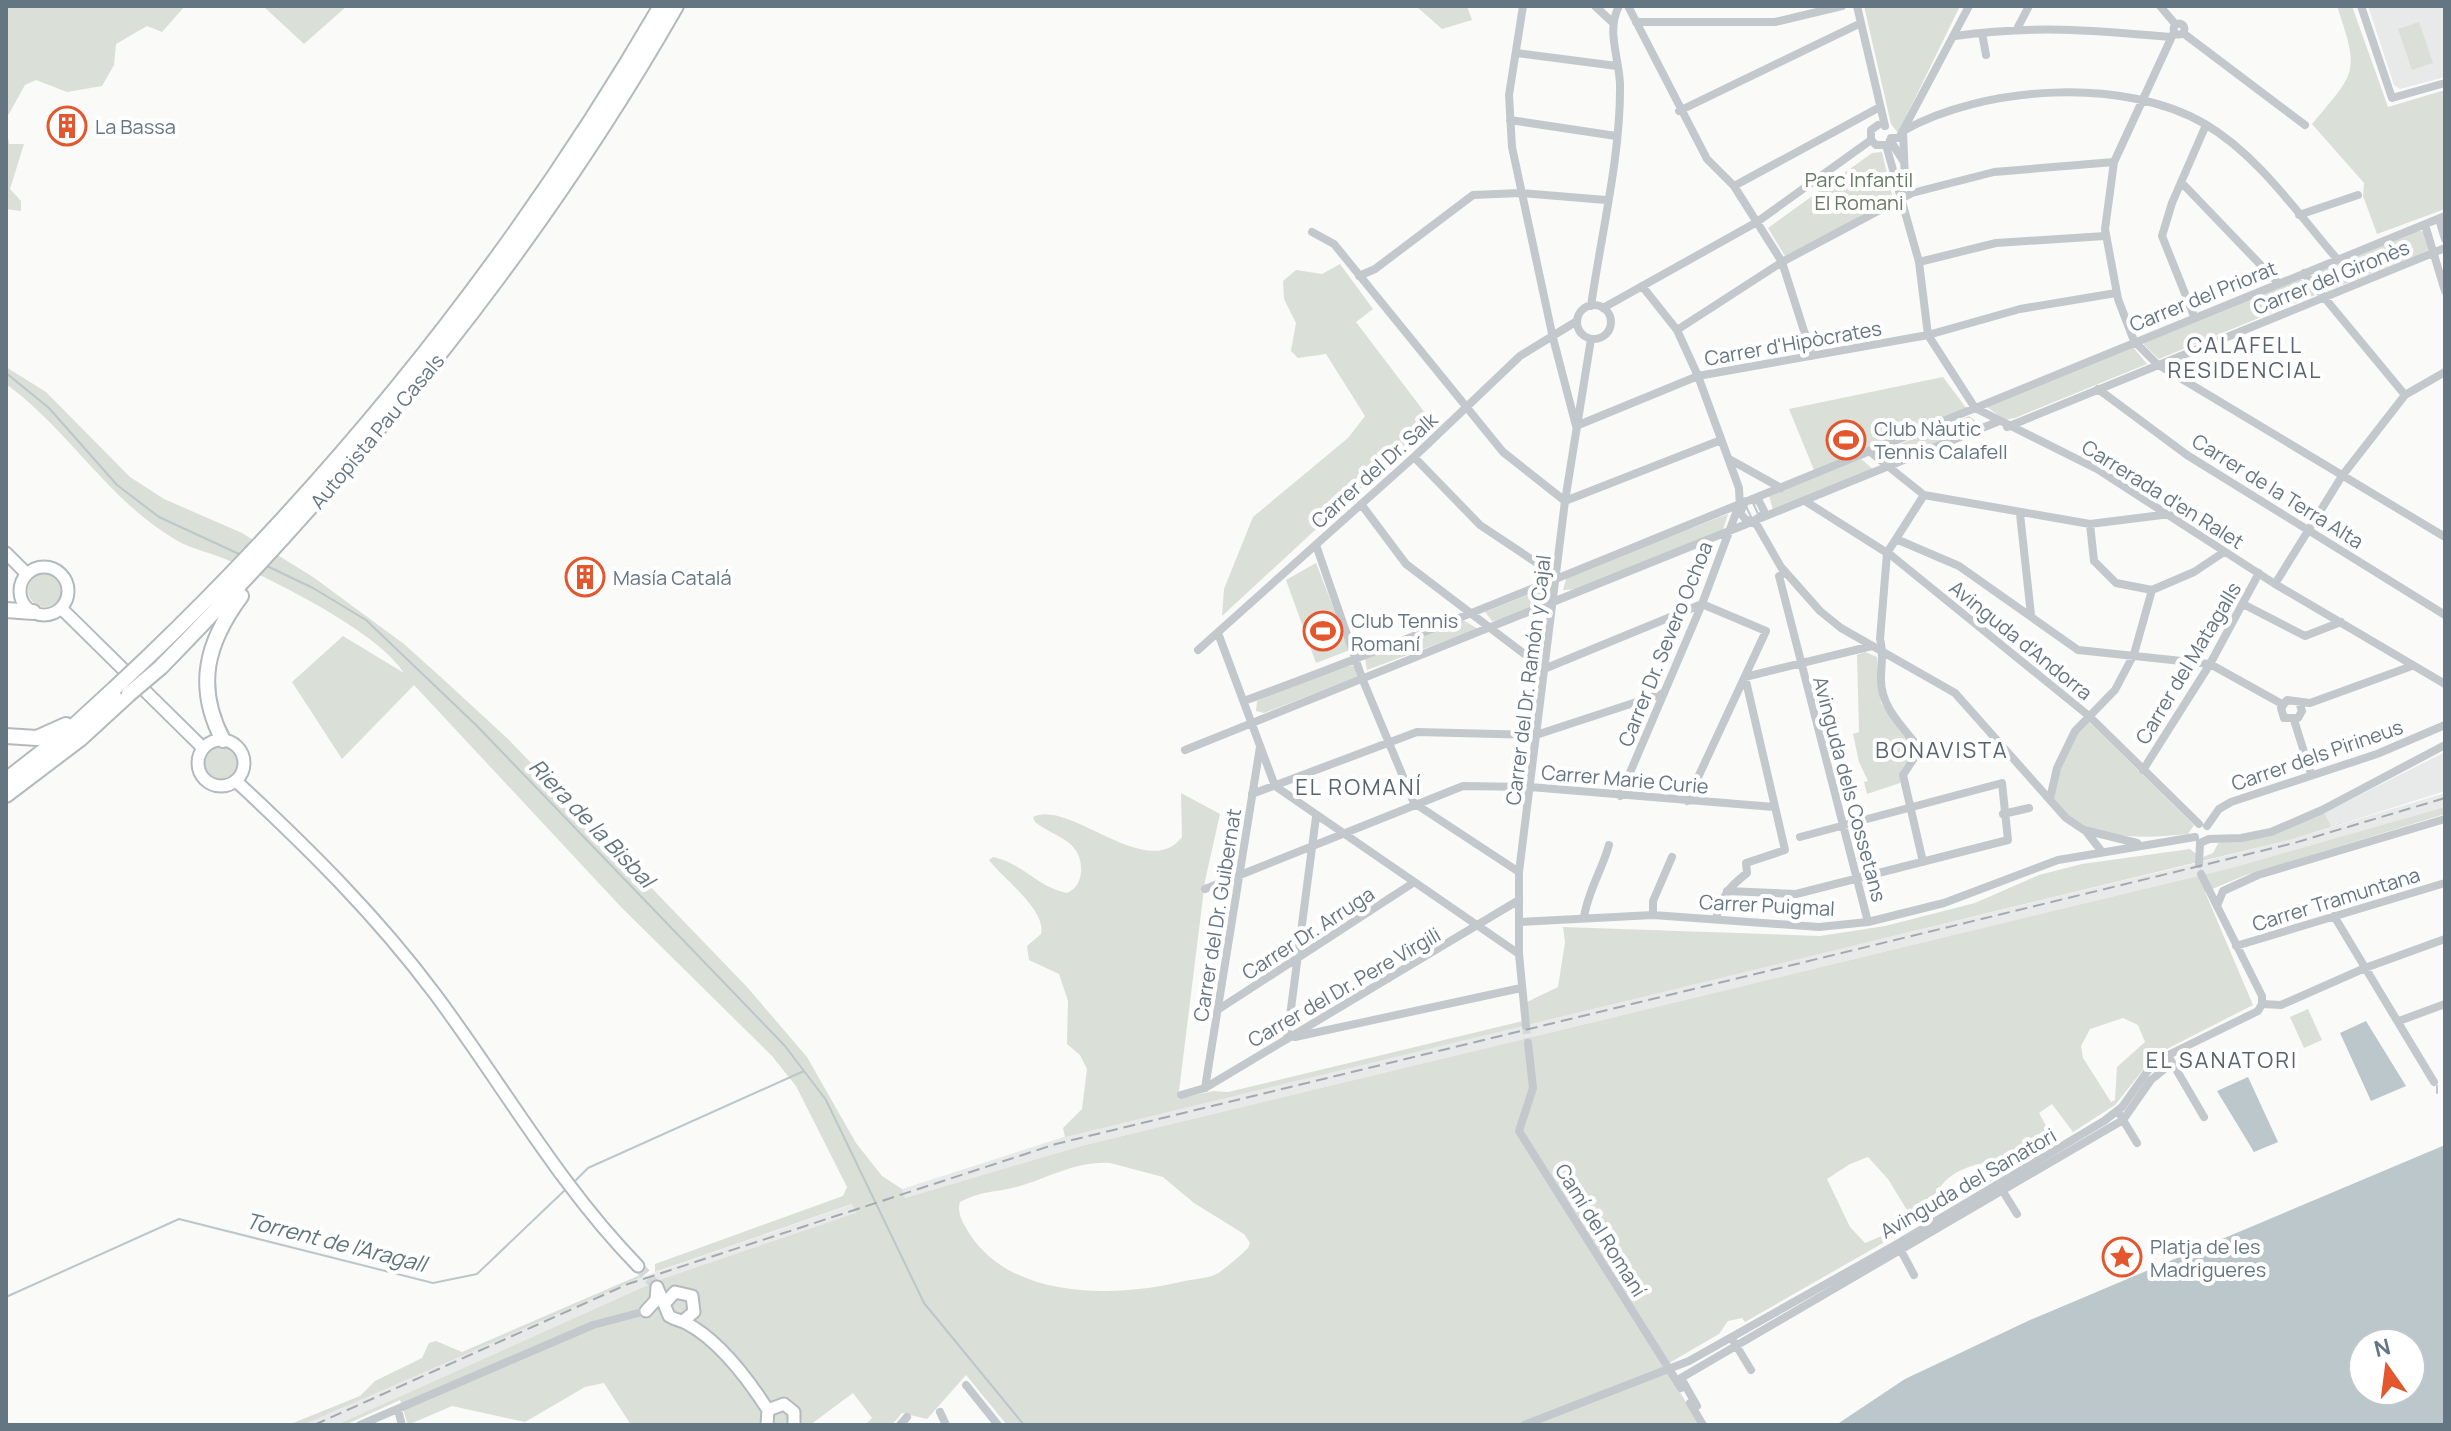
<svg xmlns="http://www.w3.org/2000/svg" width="2451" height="1431" viewBox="0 0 2451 1431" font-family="Manrope,sans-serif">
	<rect width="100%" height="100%" fill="#fafaf8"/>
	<!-- built -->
	<path fill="#e8e9e9" d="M2368,6H2445V77L2400,89L2394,85Z
		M2445,752V791L2330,826L2324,813Z
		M2445,793V807L2231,868L1081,1146L905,1198L902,1189L1073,1134L1155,1113L2193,864L2293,839Z
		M853,1204L856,1214L659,1280L336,1425H303L631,1281Z"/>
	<!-- green -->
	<path fill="#dadfd7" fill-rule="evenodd" d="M6,6H185L162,32L147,26L116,44L114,65L102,86L67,92L36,80L25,85L6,119Z
		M263,6H347L304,44Z
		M1416,6H1467L1472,20L1442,29Z
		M1864,6H1960L1898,133L1891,124Z
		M2337,6H2352L2388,107L2445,90V209L2377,234L2363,196L2364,183L2312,124C2356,71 2360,74 2337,6Z
		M2419,22L2433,63L2412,70L2398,29Z
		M6,125L9,144H24L10,189L21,201V211L6,209Z
		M1882,152L1892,195L1853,221L1785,256L1768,228L1872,153Z
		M2418,230L2424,232L2429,247L2427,251L2327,291L2314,277L2315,272Z
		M1340,264L1373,309L1356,322L1432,422L1222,616L1224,589L1253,517L1348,438L1365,416L1326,354L1298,358L1291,351L1296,323L1284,299L1283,281L1296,270L1322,274Z
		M2300,278L2315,295L2159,359L2144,345V341Z
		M2133,347L2147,364L2015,418L2005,420L1987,407Z
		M6,367L46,392L130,477L164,499L242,533L313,577L404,644L444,680L508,739L747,987L807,1057L856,1143L882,1176L902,1189L905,1198L1081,1146L2231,868L2445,807V814L2246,875L2205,892L2253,1005L2155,1055L2115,1105L2073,1132L2052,1104L2039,1113L2056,1144L1745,1322L1742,1318L1728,1321L1719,1334L1664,1366L1700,1425H1007L966,1375L927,1419L902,1413L892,1425H865L872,1418L853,1393L810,1425H631L604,1383L585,1387L525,1422L452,1406L408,1425L400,1400L345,1425H336L659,1280L856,1213L852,1204L655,1272V1264L843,1196L847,1187L796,1086L772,1056L621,907L414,685L342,759L292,682L343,636L404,673C378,632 278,583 232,562C214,553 193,550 176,540C109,501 68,429 6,384ZM2123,1018L2138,1025L2145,1042L2117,1067L2115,1100L2111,1102L2083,1058L2081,1046L2090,1029ZM1868,1157L1888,1179L1913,1220L1909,1225L1865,1243L1850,1227L1827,1179L1850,1164ZM1996,1161L2008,1162L2012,1168L1941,1207L1936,1205C1935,1175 1970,1164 1996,1161ZM1110,1163L1163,1177L1194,1203L1244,1234L1250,1243L1248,1248C1240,1256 1229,1265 1220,1272C1212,1278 1195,1279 1185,1281C1119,1297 1015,1301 971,1236C965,1226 956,1214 960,1202C983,1190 996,1193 1020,1186C1051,1177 1076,1161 1110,1163Z
		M1943,377L1967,409L1814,470L1789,409Z
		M1969,416L1982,426L1887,463L1881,457L1883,451Z
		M1861,459L1874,470L1773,510L1769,496Z
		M1728,514L1723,530L1579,589L1563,590L1567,576Z
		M1316,563L1350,650L1316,663L1286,580Z
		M28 590a17 17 0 1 1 34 0a17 17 0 1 1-34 0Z
		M1547,587L1545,601L1499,620L1492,621L1485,612Z
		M1463,620L1478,629L1367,670L1365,658Z
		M1865,652L1877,657L1881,703L1908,740L1911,754L1901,771L1900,783L1867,794L1864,782L1868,781L1859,762L1853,734L1859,732L1857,655Z
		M1348,665L1355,666L1357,677L1264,713L1256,711L1257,701Z
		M2086,719L2194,825L2188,834C2140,839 2076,842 2051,793L2062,759Z
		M204 763a17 17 0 1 1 34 0a17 17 0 1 1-34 0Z
		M2445,791L2293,839L1065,1137L1063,1128L1082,1109L1087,1069L1080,1055L1067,1044L1068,1001L1059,974L1029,960L1027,946L1041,934C1047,910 1002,878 989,860L993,857C1021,862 1038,888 1067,893C1076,889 1080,882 1081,872C1083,840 1055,838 1035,822L1033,817C1068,798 1148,883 1182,837L1181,793L1220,814L1205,881L1178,1099L1213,1091L1228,1092L1527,1020V1002L1558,987L1565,942L1563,927L1820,936L1885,926L1975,903L2039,875L2082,864L2190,849L2201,858L2213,853L2219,842L2268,837L2324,813L2331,826Z
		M2308,1009L2322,1040L2304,1048L2290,1017Z
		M640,1275L642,1277L303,1425H288L360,1396L375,1381L422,1358L429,1343L436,1341L462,1352Z"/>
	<!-- water -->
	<path fill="#bbc7cb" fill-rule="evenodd" d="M2366,1021L2406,1086L2371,1101L2340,1033Z
		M2248,1077L2278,1142L2254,1152L2217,1091Z
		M2445,1145V1425H1836L1905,1379L2030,1320ZM2363,1343H2411V1391H2363Z"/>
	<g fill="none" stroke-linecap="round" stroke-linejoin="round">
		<!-- stream -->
		<path stroke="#bbc7cb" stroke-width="2" d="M6,373L49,408L117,485L159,517L239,554
			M1753,503L1759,516
			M1746,506L1752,519
			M267,566L313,588L366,620L477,726L785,1046L826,1100L924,1303L1024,1425
			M2437,1086V1093
			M573,1183L588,1168L804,1071
			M6,1297L179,1219L433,1283L477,1274L565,1190"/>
		<!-- street-tunnel -->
		<path stroke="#d5d9db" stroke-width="8" stroke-dasharray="8 4" stroke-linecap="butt" d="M1526,1026L1528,1043"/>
		<!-- secondary-tunnel -->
		<path stroke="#d5d9db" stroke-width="11" stroke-dasharray="11 5.5" stroke-linecap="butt" d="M638,1266L657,1287"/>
		<defs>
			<path id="secondary" d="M6,553L27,574
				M20 591a24 24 0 1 1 48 0a24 24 0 1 1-48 0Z
				M61,608L203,748
				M198 763a23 23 0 1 1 46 0a23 23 0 1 1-46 0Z
				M236,781C308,848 376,915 435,994C503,1085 558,1184 638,1266
				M657,1287L669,1316C675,1320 680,1320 686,1323C719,1340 748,1379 768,1410
				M665,1303L675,1292L692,1296L694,1312L683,1321
				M646,1311L656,1300L657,1287
				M767,1425L768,1410L784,1404L794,1412V1425"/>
			<path id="highway" d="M6,610L33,612
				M148,657C349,464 521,247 661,6
				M161,667C361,462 533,256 676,6
				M6,736L37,738L66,725
				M223,740C195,687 206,643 241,596
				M6,780L65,734L115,688
				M6,795L80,739L129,694"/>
		</defs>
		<!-- secondary casing -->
		<use href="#secondary" stroke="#b3babf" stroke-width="15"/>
		<!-- highway casing -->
		<use href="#highway" stroke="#b4b9bd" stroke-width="18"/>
		<!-- street -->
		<path stroke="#c3c8cc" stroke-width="8" d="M1523,6L1509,95L1512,147L1553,338L1576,426L1698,376L1928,335L2020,309L2116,293
			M1595,6L1611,21
			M1628,6L1707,159L1734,186L1782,262L1812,356
			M1857,6L1885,126
			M2160,6L2176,25
			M2361,6L2392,98L2445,83
			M1636,22H1775L1842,6
			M2173.5 29a5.5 5.5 0 1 1 11 0a5.5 5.5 0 1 1-11 0Z
			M2018,27L2029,6
			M2174,32L2114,162L2105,229L2118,299L2134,341L2157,364L2445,537
			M1982,33L1986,55
			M2183,33L2305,125
			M1955,36C2035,25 2090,30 2170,37
			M1516,53L1617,66
			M1679,111L1861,23
			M1510,120L1616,136
			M1878,125L1871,130V140L1876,145H1886
			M1891,138H1899L1969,6
			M1890,140L1904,162
			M1886,145L1919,262L1928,335L1975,408L2097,469L2275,584L2445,684
			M2181,182L2278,283
			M1734,186L1880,107
			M1901,194L1905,180L1903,131C1983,86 2123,76 2205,124C2258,155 2298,214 2338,260
			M2299,215L2358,195
			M2439,219L2445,239
			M2425,225L2445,291
			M1312,232L1334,244L1503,452L1565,501L1721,440
			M1919,262L1996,243L2105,236
			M2304,273L2405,395
			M1359,276L1375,269L1473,195L1520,193L1606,200
			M1642,286L1677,330L1698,376L1739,488L1740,509
			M1577 322a17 17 0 1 1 34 0a17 17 0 1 1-34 0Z
			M1591,306C1601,235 1621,155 1620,84C1619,57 1606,31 1619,6
			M1603,308L1757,222L1871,140
			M2194,316L2162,236L2172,203L2206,125
			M1677,330L1782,262L1912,193L1994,172L2114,162
			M2098,389L2187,455L2445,615
			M2007,427L2445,248
			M1869,451L1924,495L2090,524L2170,514
			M1414,457L1480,525L1558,577
			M1729,459L1781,488
			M1750,500L2445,216
			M1805,501L1892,556L2089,716L2199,824
			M1361,504L1406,564L1544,669L1702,604L1766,631L1687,801
			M2020,514L2031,615
			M1761,518L1997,422
			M1749,521L1757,525L1781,567L1820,611L1841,628L1955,693L2066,818L2084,830L2137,843
			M2090,524L2094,561L2116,583L2152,590L2194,572L2224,552
			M1896,539L1959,566L2078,650L2210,664L2282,704
			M1316,545L1362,678L1414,803L1519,872
			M1785,572L1779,576L1868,922
			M2275,584L2342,476L2405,395L2445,372
			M2243,604L2305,636L2341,622
			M1218,633L1275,786L1519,954
			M1198,650L1414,457L1520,356L1577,321
			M1244,701C1410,640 1572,572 1735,506C1743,502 1751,498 1759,501L1765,513L1754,521L1746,520L1740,513L1745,502
			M2299,702L2302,711L2298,718H2284L2281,708L2287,700L2310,703L2412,666
			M2294,720L2311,774
			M1185,750L1754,521
			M2143,770L2210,664L2259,573
			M1252,794L1417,732L1536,735L1664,693
			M1620,796L1702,604L1739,505
			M2050,799L2057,768L2075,731L2115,690L2134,654L2152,590
			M2003,814L2029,808
			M2207,826L2219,809L2231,802L2377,754L2445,725
			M2085,830L2102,852
			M2200,843L2209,839L2241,838L2271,832L2322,810L2445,745
			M1923,862L1903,775L1914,758L1916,744C1900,724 1880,705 1881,678C1881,664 1884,653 1880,639L1887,553L1924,495
			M2199,864L2200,843
			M2201,874L2262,996V1004
			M1205,889L1463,786L1530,787L1774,807
			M1727,891L1796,894L2008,840L2002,783L1800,837
			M2217,906L2223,891L2258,875L2445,819
			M1653,915V901L1672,857
			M2334,916L2434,1082
			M1584,917C1588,891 1602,870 1609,845
			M1716,919C1721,897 1729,887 1747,873L1746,863L1785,850L1745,677L1872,646
			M1519,922L1653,915L1819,927L1868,922L1944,903L2058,860L2195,837
			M2236,946L2445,883
			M2262,1004L2281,1005L2365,968L2445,939
			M1219,1009L1413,883
			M2399,1021L2445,1004
			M1526,1026L1519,954V872L1565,501L1591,339
			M1295,1037L1521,988
			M1287,1039L1316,817
			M1528,1043L1533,1088L1519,1131L1681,1388
			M2170,1059L2204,1117
			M1205,1088L1260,747
			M1181,1095L1205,1088L1519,900
			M2120,1115L2137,1143
			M1999,1185L2017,1214
			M1898,1245L1914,1275
			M1734,1342L1751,1370
			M966,1385L998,1425
			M1690,1403L1703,1425
			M1697,1406L1681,1378L2123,1120L2151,1080L2172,1063
			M398,1410L402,1425
			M940,1412L946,1425
			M360,1425L593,1325L646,1311
			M900,1425L907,1417
			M1524,1425L1689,1361L1897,1244L2104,1121L2122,1107L2154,1062L2258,1011L2262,1004"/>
		<!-- secondary -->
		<use href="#secondary" stroke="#fff" stroke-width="11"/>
		<!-- highway -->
		<use href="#highway" stroke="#fff" stroke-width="14"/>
		<!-- rail -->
		<path stroke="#a2aab0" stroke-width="2" stroke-dasharray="12 6" stroke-linecap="butt" d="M314,1425L628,1284L1056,1144L2294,843L2445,798"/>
		<defs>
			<path id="highway-bridge" d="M115,688L148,657
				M129,694L161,667"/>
		</defs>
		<!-- highway-bridge casing -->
		<use href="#highway-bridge" stroke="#b4b9bd" stroke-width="18" stroke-linecap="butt"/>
		<!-- highway-bridge -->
		<use href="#highway-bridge" stroke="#fff" stroke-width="14"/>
	</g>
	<!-- icons -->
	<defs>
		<symbol id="building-ring" viewBox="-11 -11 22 22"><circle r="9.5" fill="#fff" stroke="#e4572e" stroke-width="1.5"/><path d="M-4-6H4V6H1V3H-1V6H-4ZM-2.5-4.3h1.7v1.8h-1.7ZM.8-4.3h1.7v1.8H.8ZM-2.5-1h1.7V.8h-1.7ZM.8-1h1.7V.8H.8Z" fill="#e4572e"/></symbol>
		<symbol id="stadium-ring" viewBox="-11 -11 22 22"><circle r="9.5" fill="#fff" stroke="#e4572e" stroke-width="1.5"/><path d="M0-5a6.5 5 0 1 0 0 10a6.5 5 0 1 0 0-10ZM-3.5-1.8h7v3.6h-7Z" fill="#e4572e"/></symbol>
		<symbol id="sight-ring" viewBox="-11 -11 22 22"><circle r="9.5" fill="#fff" stroke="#e4572e" stroke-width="1.5"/><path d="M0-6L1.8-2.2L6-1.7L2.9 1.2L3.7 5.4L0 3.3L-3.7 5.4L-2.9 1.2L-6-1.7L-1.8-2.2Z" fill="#e4572e"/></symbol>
	</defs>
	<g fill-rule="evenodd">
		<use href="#building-ring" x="45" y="104" width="44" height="44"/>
		<use href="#stadium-ring" x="1824" y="418" width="44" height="44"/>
		<use href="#building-ring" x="563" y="555" width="44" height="44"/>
		<use href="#stadium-ring" x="1301" y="609" width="44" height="44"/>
		<use href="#sight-ring" x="2100" y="1235" width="44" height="44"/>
	</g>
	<g text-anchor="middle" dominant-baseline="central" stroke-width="8" stroke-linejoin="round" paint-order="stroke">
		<!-- poi labels -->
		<g font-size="20" fill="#657683" stroke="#fff" text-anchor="start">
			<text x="95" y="126">La Bassa</text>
			<text x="1874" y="428">Club Nàutic<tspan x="1874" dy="23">Tennis Calafell</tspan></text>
			<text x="613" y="577">Masía Catalá</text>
			<text x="1351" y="620">Club Tennis<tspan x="1351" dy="23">Romaní</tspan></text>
			<text x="2150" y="1246">Platja de les<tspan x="2150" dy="23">Madrigueres</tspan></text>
		</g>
		<!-- park labels -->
		<g font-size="20" fill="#687a64" stroke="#fff">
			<text x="1859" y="179">Parc Infantil<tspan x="1859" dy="23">El Romani</tspan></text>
		</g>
		<!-- street labels -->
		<g font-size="20" fill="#657683" stroke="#fff">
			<text transform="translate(2331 277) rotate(-22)">Carrer del Gironès</text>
			<text transform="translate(2203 296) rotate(-22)">Carrer del Priorat</text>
			<text transform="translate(1793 343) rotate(-10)">Carrer d'Hipòcrates</text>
			<text transform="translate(377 431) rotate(-50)">Autopista Pau Casals</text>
			<text transform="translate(1374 470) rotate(-42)">Carrer del Dr. Salk</text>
			<text transform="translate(2278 491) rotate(32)">Carrer de la Terra Alta</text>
			<text transform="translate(2163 494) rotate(32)">Carrerada d'en Ralet</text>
			<text transform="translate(2021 640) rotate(39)">Avinguda d'Andorra</text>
			<text transform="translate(1665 644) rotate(-68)">Carrer Dr. Severo Ochoa</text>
			<text transform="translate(2188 663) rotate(-59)">Carrer del Matagalls</text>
			<text transform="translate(1528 680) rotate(-83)">Carrer del Dr. Ramón y Cajal</text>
			<text transform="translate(2317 755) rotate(-19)">Carrer dels Pirineus</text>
			<text transform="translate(1625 779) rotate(5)">Carrer Marie Curie</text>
			<text transform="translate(1850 789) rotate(75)">Avinguda dels Cossetans</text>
			<text transform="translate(2336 899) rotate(-17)">Carrer Tramuntana</text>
			<text transform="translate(1767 905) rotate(3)">Carrer Puigmal</text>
			<text transform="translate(1217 915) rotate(-81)">Carrer del Dr. Guibernat</text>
			<text transform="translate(1308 933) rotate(-33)">Carrer Dr. Arruga</text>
			<text transform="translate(1344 987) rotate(-30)">Carrer del Dr. Pere Virgili</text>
			<text transform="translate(1968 1183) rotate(-30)">Avinguda del Sanatori</text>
			<text transform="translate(1601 1230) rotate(58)">Camí del Romaní</text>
		</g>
		<!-- neighbourhood labels -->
		<g font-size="22" letter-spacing="2" fill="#57646e" stroke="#fff">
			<text x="2245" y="345">CALAFELL<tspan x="2245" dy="25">RESIDENCIAL</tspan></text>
			<text x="1942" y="750">BONAVISTA</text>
			<text x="1359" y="787">EL ROMANÍ</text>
			<text x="2222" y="1060">EL SANATORI</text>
		</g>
		<!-- water labels -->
		<g font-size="22" font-style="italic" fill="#60757c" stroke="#fff">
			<text transform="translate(592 823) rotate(46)">Riera de la Bisbal</text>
			<text transform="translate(336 1242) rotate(14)">Torrent de l'Aragall</text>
		</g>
	</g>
	<!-- border -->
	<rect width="2451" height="1431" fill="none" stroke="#657683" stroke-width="16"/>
	<!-- north arrow -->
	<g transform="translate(2387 1367) rotate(346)"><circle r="38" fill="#ffffff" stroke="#c1c8cd" stroke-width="2"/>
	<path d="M0-6L14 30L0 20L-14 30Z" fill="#e4572e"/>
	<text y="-12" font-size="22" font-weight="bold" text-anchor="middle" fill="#657683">N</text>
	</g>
</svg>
